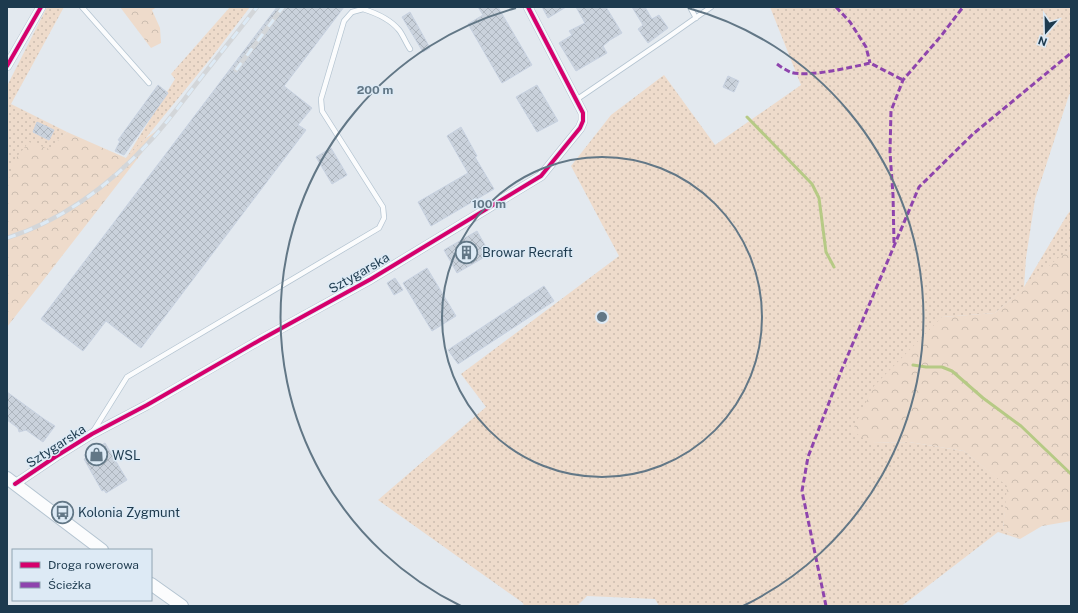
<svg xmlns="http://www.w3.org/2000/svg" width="1078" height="613" viewBox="0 0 1078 613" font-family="'Public Sans',sans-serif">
	<defs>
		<pattern id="grass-dots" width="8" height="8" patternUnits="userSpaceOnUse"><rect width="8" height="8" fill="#eedbcb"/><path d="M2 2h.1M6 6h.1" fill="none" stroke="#ccbdb0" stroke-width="1.8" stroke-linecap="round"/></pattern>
		<pattern id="forest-crowns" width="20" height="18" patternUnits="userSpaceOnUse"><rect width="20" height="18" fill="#eedbcb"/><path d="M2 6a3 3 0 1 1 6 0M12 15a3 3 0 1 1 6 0" fill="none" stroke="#ccbdb0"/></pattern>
		<pattern id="building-cross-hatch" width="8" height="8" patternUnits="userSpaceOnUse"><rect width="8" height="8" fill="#cad2dc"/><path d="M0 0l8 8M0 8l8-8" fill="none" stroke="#adb5be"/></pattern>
	</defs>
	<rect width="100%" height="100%" fill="#e3e9ef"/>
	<!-- grass -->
	<path fill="url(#grass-dots)" d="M47,7H64L11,104L67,132L49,150L7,185V86Z
		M230,7H250L211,58L145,139L126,158L175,79L171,74Z
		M770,7H1071V92L1069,95L1035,199L1026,258L1024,287L1067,215L1071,210V249L1058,259L995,313L942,317L872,443L909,442L964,451L1008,486L1003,529L1020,539L998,532L907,602L901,606H659L655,599L587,596L577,606H524L523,603L378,500L486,407L461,374L619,256L571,166L611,115L664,75L715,145L801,85Z"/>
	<!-- forest -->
	<path fill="url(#forest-crowns)" d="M120,7H157L152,10L160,28L161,43L151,48Z
		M162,127L7,327V209L8,207L7,185L15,159L29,142L49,149L67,132L126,158L145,139Z
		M1071,249V521L1042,526L1020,539L1003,529L1007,486L964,451L909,442L872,443L852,431L874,386L942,317L995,313L1058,258Z"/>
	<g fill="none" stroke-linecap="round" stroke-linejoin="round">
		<!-- stream -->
		<path stroke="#b6ca85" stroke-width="3" d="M747,117L812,184L819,198L826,252L834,267
			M913,365L926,367H942L952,371L983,398L1021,426L1071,474"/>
	</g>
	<!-- building -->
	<path fill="url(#building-cross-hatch)" stroke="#c8d2e1" d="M277,7H344L284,86L312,108L298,125L306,130L141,348L106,321L83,351L41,319Z
		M478,7H498L532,65L502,83L468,24L483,15Z
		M542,7H566L548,18Z
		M576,7H606L622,33L610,40L603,46L607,53L576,71L559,43L572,35L569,31L585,23Z
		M632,7H645L652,19L659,15L668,28L648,43L638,29L643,25Z
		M410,12L430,48L423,52L402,17Z
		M728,76L739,81L734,92L723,87Z
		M158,85L168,93L124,155L115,151L120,141L118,140Z
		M537,85L558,121L537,132L516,97Z
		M37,122L54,130L49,140L33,132Z
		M461,127L477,156L475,157L494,189L431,226L418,202L468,173L447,136Z
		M331,148L347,175L332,184L316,157Z
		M477,231L490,254L457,273L444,250Z
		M427,268L456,316L432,331L403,283Z
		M395,278L403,290L394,295L387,283Z
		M544,286L554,301L458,364L448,350Z
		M7,392L44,419L55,426L43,442L26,430L19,432L18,428L7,420Z
		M105,443L127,480L106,493L104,490L102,491L84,459L86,458L84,455Z"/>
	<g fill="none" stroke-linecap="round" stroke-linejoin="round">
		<defs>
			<path id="lane" d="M82,7L149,83
				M364,7L363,9C376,13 390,19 399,30C403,35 406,43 410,49
				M690,7L696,18
				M576,100L667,38L711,7
				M94,430L127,377L379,228L384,218L383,207L322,111L321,99L344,21L352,12L363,9"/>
			<path id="street" d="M7,66L41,7
				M15,484L55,457L92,434L147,405L260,340L371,279L541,176L580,128L583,121V113L528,7"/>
			<path id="secondary" d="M7,478L102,550
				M151,584L182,606"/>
		</defs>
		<!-- lane casing -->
		<use href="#lane" stroke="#b4c4d1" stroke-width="6"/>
		<!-- street casing -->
		<use href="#street" stroke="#b4c4d1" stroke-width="10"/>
		<!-- secondary casing -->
		<use href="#secondary" stroke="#b4c4d1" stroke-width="14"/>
		<!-- lane -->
		<use href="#lane" stroke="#fbfcfd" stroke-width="4.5"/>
		<!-- street -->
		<use href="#street" stroke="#fbfcfd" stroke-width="9"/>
		<!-- secondary -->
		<use href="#secondary" stroke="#fbfcfd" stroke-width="12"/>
		<defs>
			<path id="rail" d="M236,70L283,7
				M7,238C64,220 111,184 151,140C166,124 179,106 193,88C214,61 236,34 257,7"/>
		</defs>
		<!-- rail casing -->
		<use href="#rail" stroke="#d3d6d9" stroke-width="4.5"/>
		<!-- rail -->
		<use href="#rail" stroke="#ddeaf5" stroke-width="3" stroke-dasharray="9" stroke-linecap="butt"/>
		<!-- quiet -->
		<path stroke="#8e44ad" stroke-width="3" stroke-dasharray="6 3" stroke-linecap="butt" d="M836,7L850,22L866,47L870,63
			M777,64C781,67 786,70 790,72C806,78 853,67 870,63L903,80
			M894,243L893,195L890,152L891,111L903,80L941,36L963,7
			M826,606L802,491L808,457L842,369L919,187L973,134L1071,53"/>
		<defs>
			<path id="cycleway" d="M7,66L41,7
				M15,484L55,457L92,434L147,405L260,340L371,279L541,176L580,128L583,121V113L528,7"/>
		</defs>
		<!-- cycleway casing -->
		<use href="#cycleway" stroke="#ddeaf5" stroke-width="6"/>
		<!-- cycleway -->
		<use href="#cycleway" stroke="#d6006c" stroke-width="4"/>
	</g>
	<!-- distance rings -->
	<g fill="none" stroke="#627786" stroke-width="2">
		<circle cx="602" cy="317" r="160"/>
		<path d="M461 606A321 321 0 0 1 516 8M688 8A321 321 0 0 1 743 606"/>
	</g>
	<!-- icons -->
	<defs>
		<symbol id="building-ring" viewBox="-11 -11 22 22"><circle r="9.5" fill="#ddeaf5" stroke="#627786" stroke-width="1.5"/><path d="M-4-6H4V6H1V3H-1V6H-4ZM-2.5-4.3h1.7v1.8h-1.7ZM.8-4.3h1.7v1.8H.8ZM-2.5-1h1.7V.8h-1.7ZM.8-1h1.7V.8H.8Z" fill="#627786"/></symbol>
		<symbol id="shop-ring" viewBox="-11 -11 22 22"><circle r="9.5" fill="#ddeaf5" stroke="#627786" stroke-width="1.5"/><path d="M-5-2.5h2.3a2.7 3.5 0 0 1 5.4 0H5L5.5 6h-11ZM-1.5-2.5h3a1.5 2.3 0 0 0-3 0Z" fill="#627786"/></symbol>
		<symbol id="bus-ring" viewBox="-11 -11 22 22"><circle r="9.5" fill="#ddeaf5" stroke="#627786" stroke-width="1.5"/><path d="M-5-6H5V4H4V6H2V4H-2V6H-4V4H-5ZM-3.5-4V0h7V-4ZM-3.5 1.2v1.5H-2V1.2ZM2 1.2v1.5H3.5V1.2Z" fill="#627786"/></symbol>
	</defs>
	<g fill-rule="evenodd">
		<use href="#building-ring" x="454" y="240" width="25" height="25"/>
		<use href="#shop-ring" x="84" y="442" width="25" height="25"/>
		<use href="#bus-ring" x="50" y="500" width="25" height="25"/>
	</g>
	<g text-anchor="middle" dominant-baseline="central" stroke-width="3" stroke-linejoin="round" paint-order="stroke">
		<!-- poi labels -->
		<g font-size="13" fill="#1d3a4e" stroke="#ddeaf5" text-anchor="start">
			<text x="482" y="252">Browar Recraft</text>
			<text x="112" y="455">WSL</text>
			<text x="78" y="512">Kolonia Zygmunt</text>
		</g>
		<!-- street labels -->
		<g font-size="13" fill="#1d3a4e" stroke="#ddeaf5">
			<text transform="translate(359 273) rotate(-30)">Sztygarska</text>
			<text transform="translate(56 446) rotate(-33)">Sztygarska</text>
		</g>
	</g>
	<circle cx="602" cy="317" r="6" fill="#627786" stroke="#ddeaf5" stroke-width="2"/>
	<g font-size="12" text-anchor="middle" font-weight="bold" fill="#627786" stroke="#ddeaf5" stroke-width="3" stroke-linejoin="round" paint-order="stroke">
		<text x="375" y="94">200 m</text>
		<text x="489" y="208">100 m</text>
	</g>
	<!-- border -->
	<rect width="1078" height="613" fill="none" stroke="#1d3a4e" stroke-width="16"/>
	<!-- legend -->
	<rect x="12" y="549" width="140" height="52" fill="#ddeaf5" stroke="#90a4b2"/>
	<rect x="20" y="562" width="20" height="6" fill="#d6006c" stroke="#90a4b2"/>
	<text x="48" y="569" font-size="12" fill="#1d3a4e">Droga rowerowa</text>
	<rect x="20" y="582" width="20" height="6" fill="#8e44ad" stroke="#90a4b2"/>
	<text x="48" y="589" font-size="12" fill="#1d3a4e">Ścieżka</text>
	<!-- north arrow -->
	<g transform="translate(1046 32) rotate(200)" stroke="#ddeaf5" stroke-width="3" paint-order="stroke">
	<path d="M0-3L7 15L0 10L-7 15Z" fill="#1d3a4e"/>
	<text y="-6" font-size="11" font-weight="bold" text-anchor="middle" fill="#1d3a4e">N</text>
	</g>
</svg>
